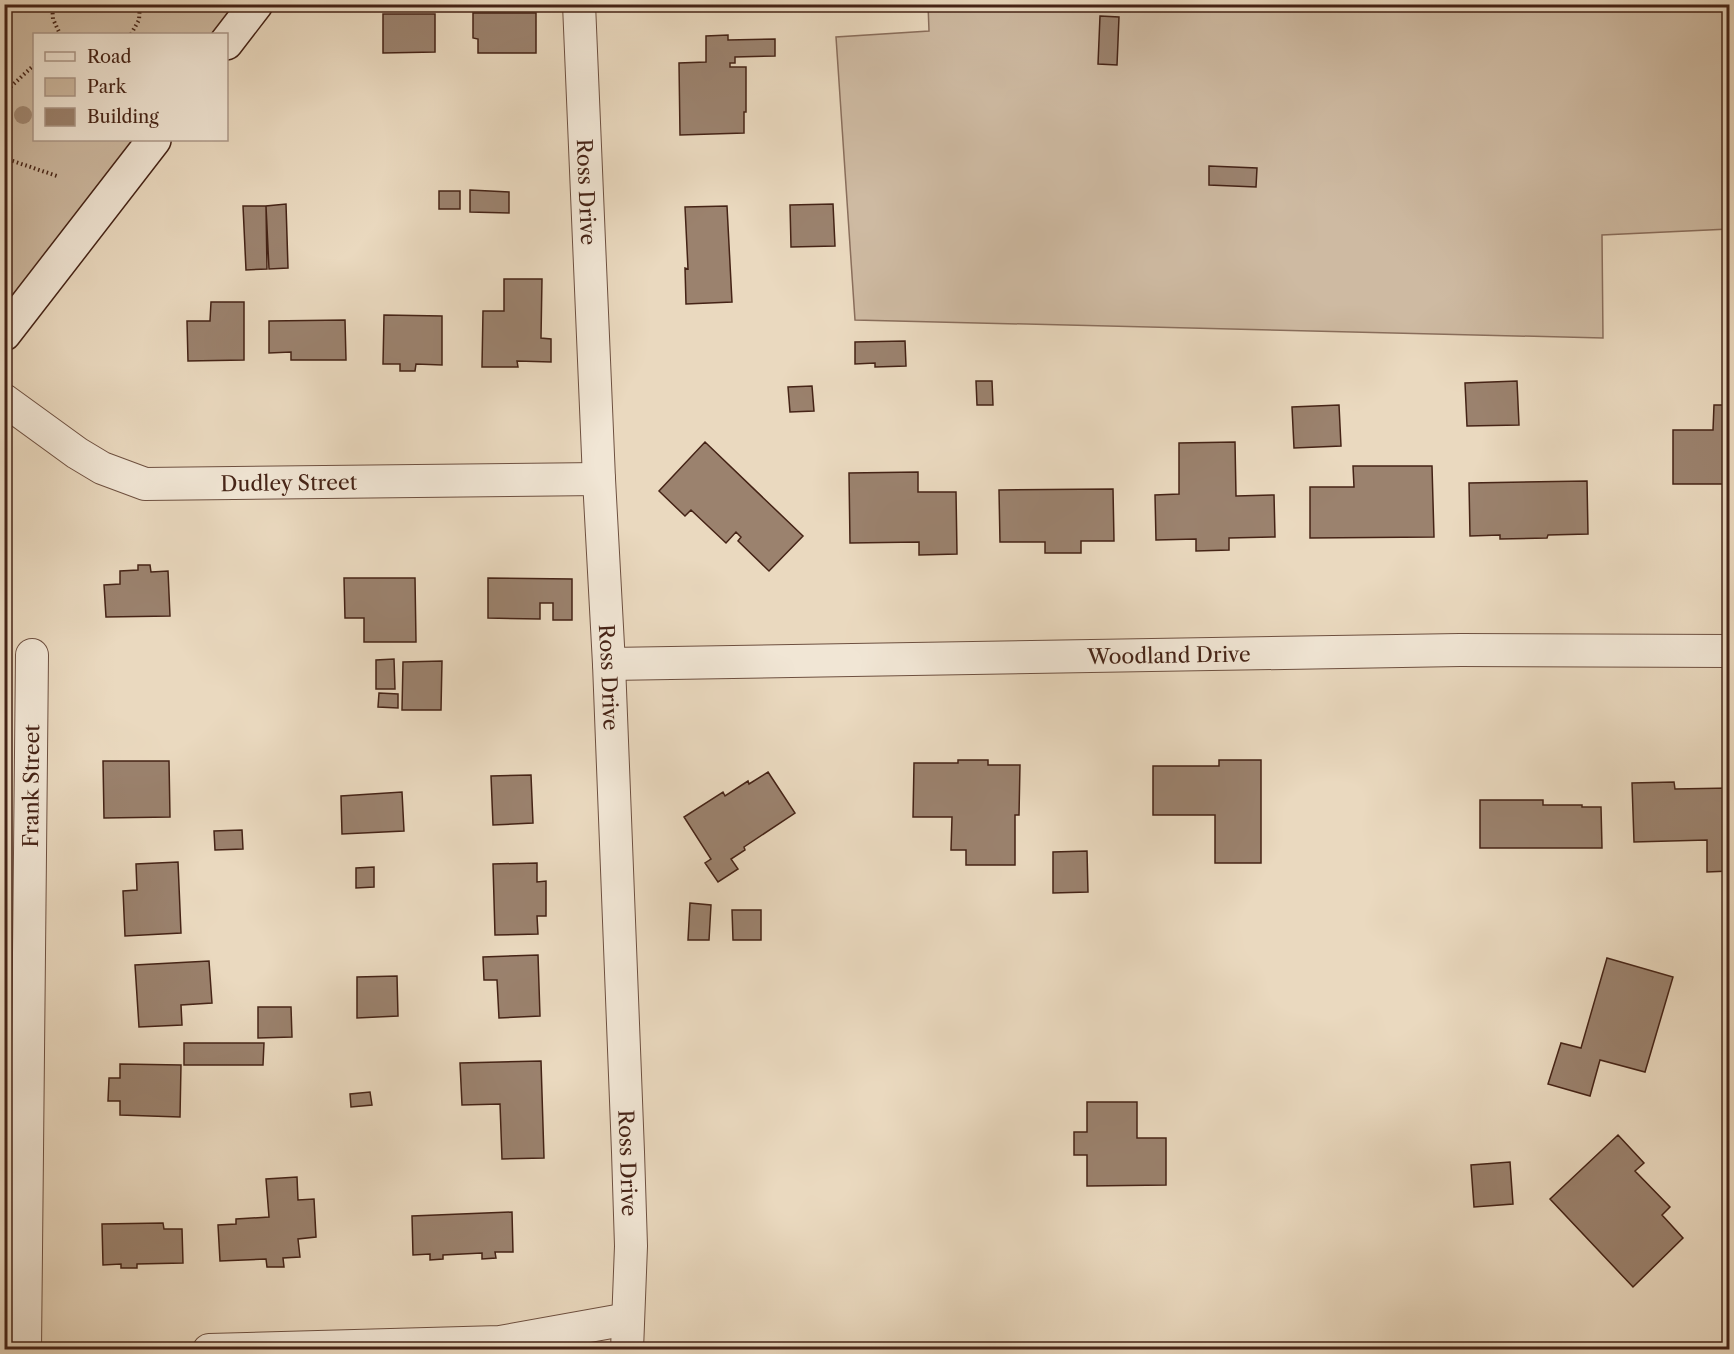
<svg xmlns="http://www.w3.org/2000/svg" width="1734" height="1354" viewBox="0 0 1734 1354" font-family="'Libre Caslon Text',serif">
	<rect width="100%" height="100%" fill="#ead9bf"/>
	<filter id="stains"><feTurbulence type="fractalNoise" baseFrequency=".00333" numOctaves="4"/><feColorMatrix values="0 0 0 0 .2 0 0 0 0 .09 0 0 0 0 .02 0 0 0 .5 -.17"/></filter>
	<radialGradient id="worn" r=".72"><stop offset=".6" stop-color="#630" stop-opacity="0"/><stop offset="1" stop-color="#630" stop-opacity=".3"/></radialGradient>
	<!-- green -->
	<path fill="#cebaa2" stroke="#8a6e5c" stroke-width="1.5" d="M928,4L1729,5V229L1602,235L1603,338L855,320L836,37L929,31Z
		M5,5H256L226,34H34V140H154L5,334Z"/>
	<!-- building -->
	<path fill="#9b826e" stroke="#452316" stroke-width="1.5" d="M473,13H536V53H478V39L473,38Z
		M383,14H435V52L383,53Z
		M1100,16L1119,17L1117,65L1098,64Z
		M728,35V40L775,39V56L735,57V63H730V67H746V112H744V133L680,135L679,63L706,62V36Z
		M1209,166L1257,168L1256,187L1209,185Z
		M470,190L509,192V213L470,212Z
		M439,191H460V209H439Z
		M286,204L288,268L269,269L266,206Z
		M833,204L835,246L791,247L790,205Z
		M243,206H266L267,269L246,270Z
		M727,206L732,302L686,304L685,268L688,269L685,207Z
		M504,279H542L541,338L551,339V362L517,361L518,367H482L483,311H504Z
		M211,302H244V360L188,361L187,321H210Z
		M384,315L442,316V365L416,364L415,371H400V364H383Z
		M345,320L346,360H291V352L269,353V321Z
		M905,341L906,366L875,367V363L855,364V342Z
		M976,381H992L993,405H977Z
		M1517,381L1519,425L1467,426L1465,383Z
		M812,386L814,411L790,412L788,387Z
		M1339,405L1341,446L1294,448L1292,407Z
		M1714,405H1730V484H1673V430H1713Z
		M705,442L803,536L769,571L738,541L741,537L736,532L726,543L691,510L685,516L659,491Z
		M1235,442L1236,496L1274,495L1275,537L1229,538V550L1196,551V539L1156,540L1155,495L1179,494V443Z
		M1353,466H1432L1434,537L1310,538V487H1354Z
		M918,472V492H956L957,554L919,555V542L850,543L849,473Z
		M1587,481L1588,534L1548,535L1547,538L1500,539V535L1470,536L1469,483Z
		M1113,489L1114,541H1081V553H1045V542H1000L999,490Z
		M138,565H150L151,572L168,571L170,616L106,617L104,585L120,584V571L138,570Z
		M344,578H415L416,642H364V618H345Z
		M488,578L572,579V620H553V603H540V619L488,618Z
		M394,659L395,689H376V660Z
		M442,661L441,710H402L403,662Z
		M379,693L398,694V708L378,707Z
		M958,760H988V765H1020L1019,815H1015V865H966V850H951L952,817H913L914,763H958Z
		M1219,760H1261V863H1215V815H1153V766H1219Z
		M103,761H169L170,817L104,818Z
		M768,772L795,813L744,847L745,850L731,859L738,869L718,882L705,863L711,859L684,817L723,792L725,796L748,781L749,784Z
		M531,775L533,823L493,825L491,776Z
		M1674,782L1675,789L1730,788V871L1707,872V840L1634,842L1632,783Z
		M402,792L404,831L342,834L341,796Z
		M1480,800H1543V805H1582V807H1601L1602,848H1480Z
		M242,830L243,849L215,850L214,831Z
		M1087,851L1088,892L1053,893V852Z
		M178,862L181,933L125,936L123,891L137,890L136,864Z
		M537,863V882L546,881V916H537L538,934L495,935L493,864Z
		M374,867V887L356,888V868Z
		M690,903L711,905L709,940H688Z
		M732,910H761V940H733Z
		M538,955L540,1016L499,1018L497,980H484L483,957Z
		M1607,958L1673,977L1645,1072L1600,1060L1590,1096L1548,1084L1561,1043L1581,1048Z
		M209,961L212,1003L181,1005L182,1025L139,1027L135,965Z
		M397,976L398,1016L357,1018V977Z
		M258,1007H291L292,1037L258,1038Z
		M184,1043H264L263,1065H184Z
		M541,1061L544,1158L502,1159L500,1104L462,1105L460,1063Z
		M120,1064L181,1065L180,1117L120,1115V1101H108L109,1078H120Z
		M370,1092L372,1105L351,1107L350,1094Z
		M1087,1102H1137V1138H1166V1185L1087,1186V1155H1074V1132H1087Z
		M1618,1135L1644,1163L1635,1171L1670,1207L1662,1215L1683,1238L1633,1287L1550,1199Z
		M1510,1162L1513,1204L1474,1207L1471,1165Z
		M297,1177L298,1200L314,1199L316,1237L298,1239L300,1257L283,1258L284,1267H267L266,1259L220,1261L218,1225L236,1224V1219L269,1217L266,1179Z
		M512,1212L513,1252H495L496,1258L482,1259V1253L443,1255V1259L430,1260V1254L413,1255L412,1216Z
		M163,1223L164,1229H182L183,1263L137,1264V1268H121V1264L103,1265L102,1224Z"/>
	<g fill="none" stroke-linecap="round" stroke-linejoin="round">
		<defs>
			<g id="street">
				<path id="s1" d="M579,4L599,479L609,664L628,1152L631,1246L627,1350"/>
				<path id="s2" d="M4,400L77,453L102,468L145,484L599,479"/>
				<path id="s3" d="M609,664L1460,650L1730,651"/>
				<path id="s4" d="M25,1350L32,655"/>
				<path d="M209,1350L500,1342L628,1319"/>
			</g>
			<path id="secondary" d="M226,43L256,4
				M4,334L154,140"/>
		</defs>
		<!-- street casing -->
		<use href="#street" stroke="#6e5040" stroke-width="34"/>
		<!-- secondary casing -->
		<use href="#secondary" stroke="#452316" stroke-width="36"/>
		<!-- path -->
		<path stroke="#452316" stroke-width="4" stroke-dasharray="1.5 3" stroke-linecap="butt" d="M52,4L53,19L60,34
			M131,34L139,20L140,4
			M4,93L34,65
			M4,158L57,176"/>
		<!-- street -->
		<use href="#street" stroke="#f1e6d5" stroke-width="32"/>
		<!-- secondary -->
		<use href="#secondary" stroke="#f1e6d5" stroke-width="33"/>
	</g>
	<!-- trees -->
	<circle fill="#a28a75" cx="23" cy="115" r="9"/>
	<g text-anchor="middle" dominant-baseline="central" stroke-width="5" stroke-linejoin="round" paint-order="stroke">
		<!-- street labels -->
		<g font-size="21" fill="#452316" stroke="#f1e6d5">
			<text stroke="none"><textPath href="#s1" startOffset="188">Ross Drive</textPath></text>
			<text stroke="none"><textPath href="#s2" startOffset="309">Dudley Street</textPath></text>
			<text stroke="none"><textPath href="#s3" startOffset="560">Woodland Drive</textPath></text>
			<text stroke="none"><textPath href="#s1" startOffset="674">Ross Drive</textPath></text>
			<text stroke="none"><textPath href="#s4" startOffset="564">Frank Street</textPath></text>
			<text stroke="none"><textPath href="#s1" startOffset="1160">Ross Drive</textPath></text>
		</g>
	</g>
	<!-- margin -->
	<rect width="1734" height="1354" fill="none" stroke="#ead9bf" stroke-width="24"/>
	<rect x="6" y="6" width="1722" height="1342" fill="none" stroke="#452316" stroke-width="3"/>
	<rect x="12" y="12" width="1710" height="1330" fill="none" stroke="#452316" stroke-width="1.5"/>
	<!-- legend -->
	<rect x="33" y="33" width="195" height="108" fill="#f1e6d5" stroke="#ac9889" stroke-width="1.5"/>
	<rect x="45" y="52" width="30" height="9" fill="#f1e6d5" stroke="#ac9889" stroke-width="1.5"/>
	<text x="87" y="63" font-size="18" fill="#452316">Road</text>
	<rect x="45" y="78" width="30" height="18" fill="#cebaa2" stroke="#ac9889" stroke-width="1.5"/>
	<text x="87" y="93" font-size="18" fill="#452316">Park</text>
	<rect x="45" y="108" width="30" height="18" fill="#9b826e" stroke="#ac9889" stroke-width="1.5"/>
	<text x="87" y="123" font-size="18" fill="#452316">Building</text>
	<rect width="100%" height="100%" filter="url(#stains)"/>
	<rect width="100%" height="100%" fill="url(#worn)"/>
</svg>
